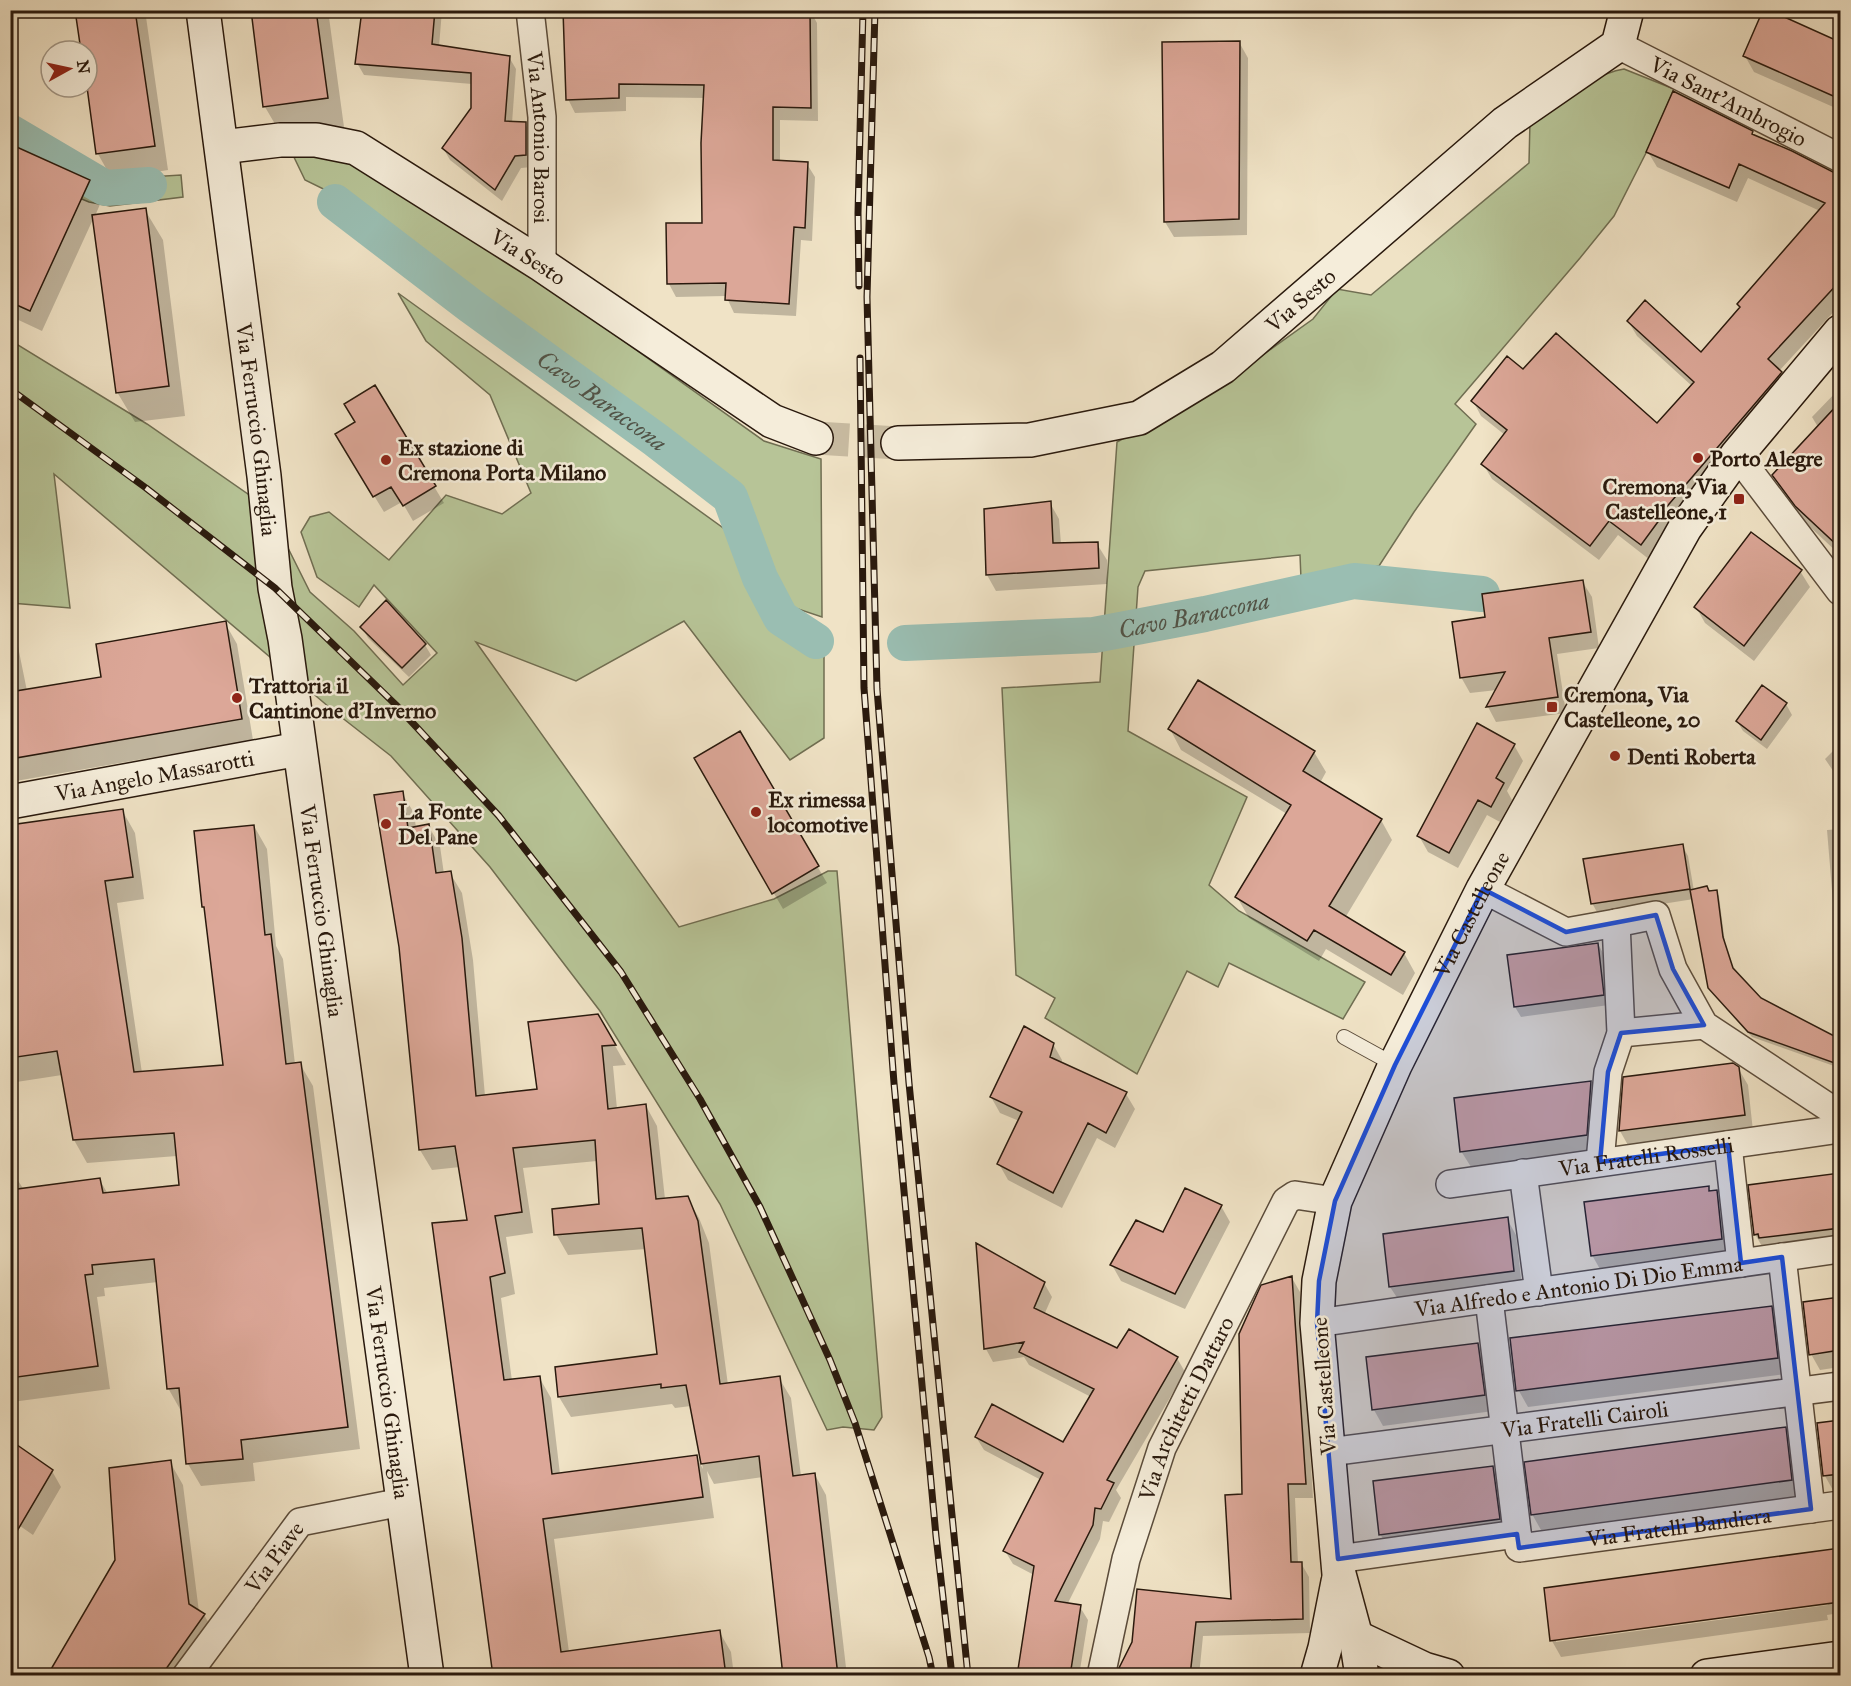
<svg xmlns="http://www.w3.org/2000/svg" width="1851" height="1686" viewBox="0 0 1851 1686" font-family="'IM FELL Great Primer',serif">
	<rect width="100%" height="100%" fill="#f0e3c6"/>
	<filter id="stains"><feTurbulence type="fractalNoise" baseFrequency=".00333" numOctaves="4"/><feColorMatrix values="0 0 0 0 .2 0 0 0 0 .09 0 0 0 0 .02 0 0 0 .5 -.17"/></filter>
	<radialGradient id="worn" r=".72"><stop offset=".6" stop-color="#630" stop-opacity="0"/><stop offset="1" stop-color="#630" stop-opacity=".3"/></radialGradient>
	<!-- green -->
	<path fill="#b7c497" stroke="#706e52" stroke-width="1.5" d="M1624,69L1674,89L1649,147L1614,216L1580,258L1455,404L1476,424L1414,512L1379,566H1346L1301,579L1300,555L1145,571L1138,587L1128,731L1247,797L1209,885L1239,911L1365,982L1343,1019L1229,963L1218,987L1187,971L1137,1074L1045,1018L1055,998L1016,975L1002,688L1100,682L1117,442L1222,384L1313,319L1337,289L1371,295L1529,163L1530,121C1557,104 1592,74 1624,69Z
		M10,118L44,144L100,180L181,175L183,197L110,206L89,202L11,170Z
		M291,151L356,162L531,275L764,441L821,459L822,617L786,605L760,534L734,480L362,208L305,180Z
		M398,293L726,530L767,624L824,652V738L790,760L684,621L576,681L476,642L679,927L774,899L828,871H837L882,1417L874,1430L843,1427L827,1430L720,1204L600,1011L490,867L391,756L336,713L54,474L70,608L11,603L10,340L147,424L268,508L310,592L354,631L403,685L437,653L374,585L359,607L317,577L301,532L310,517L329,512L389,560L446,495L502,514L531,493L490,395L426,341Z"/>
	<!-- shadow -->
	<path fill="#0003" fill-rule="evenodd" d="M77,10H145L168,170L112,179L98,154L87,80V51H83Z
		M252,10H328L344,127L282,136L265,107Z
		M370,10H442L439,47L509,57L516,69L512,123L525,124L532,136V167L521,168L502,201L450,160L443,148L472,109V84L364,75L357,63Z
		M565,10H810L817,23L818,121L780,120V162L807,164L815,177L812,241L801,240L796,316L734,313L726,296L676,297L669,284L703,224L705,98L626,97V111L575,113L568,99Z
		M1765,10L1840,44V110L1754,72L1745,56Z
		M1239,42L1248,58L1247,235L1174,237L1165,222Z
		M1752,133L1754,137L1832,173L1840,175V305L1779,371L1790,388L1650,560L1618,535L1599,560L1492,479L1483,464L1505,435L1481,416L1473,401L1523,371L1657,425L1692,386L1637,336L1628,321L1701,354L1820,211L1748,178L1737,202L1657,167L1648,152Z
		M10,145L89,181L101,202L95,216L145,210L163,240L185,416L135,422L117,392L94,217L42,331L10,316Z
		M374,387L444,503L413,521L402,502L384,512L337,435L357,423Z
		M1840,388V555L1808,525L1785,494L1774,475L1818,427L1812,417Z
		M1050,503L1059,519L1061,544H1097L1107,560V584L996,591L987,575Z
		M1800,571L1810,587L1754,661L1705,623L1696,607Z
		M1582,581L1592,597L1599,648L1557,654L1566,713L1496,722L1488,707L1497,690L1470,693L1461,677L1487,619Z
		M386,602L425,645L431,655L409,677L368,638L362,627Z
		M10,607L27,691L103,679L225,623L237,644L253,740L10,782Z
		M1786,704L1792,715L1767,749L1743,731L1737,721Z
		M1170,729L1314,752L1326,772L1320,783L1381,820L1392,840L1345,918L1404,953L1415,973L1403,995L1326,949L1319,961L1249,918L1237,897L1287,814L1181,750Z
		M740,733L827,883L783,909L696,759Z
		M1840,744V781L1825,759Z
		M1514,745L1523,761L1507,791L1512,800L1500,822L1487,815L1458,868L1428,852L1419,836Z
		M402,793L414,813L416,828L428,825L440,846L444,874L450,873L462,893L473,960L485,1096L539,1091L598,1016L626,1065L613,1066L617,1109L646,1106L657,1126L665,1199L687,1197L699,1218L709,1243L728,1385L779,1378L791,1398L801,1476L815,1475L826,1495L847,1676H785L763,1477L714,1484L707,1471L714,1518L554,1539L569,1652L719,1631L731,1652L734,1676H495L469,1221L460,1167L432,1170L420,1150ZM597,1161L600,1206L556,1234L568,1255L646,1249L659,1355L556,1368L559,1397L571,1417L672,1404L675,1408L691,1406L703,1469L696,1456L560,1474L551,1398L539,1377L512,1381L501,1298L515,1294L506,1237L533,1233L523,1168Z
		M122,810L135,833L144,899L117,903L142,1073L225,1066L206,911L203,906L254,826L267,849L276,946L283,959L295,1064H300L313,1086L360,1449L253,1463L255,1481L201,1486L188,1464L181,1411L168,1388L158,1282L104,1288L105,1296L97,1297L110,1389L12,1402L10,1399V1180L17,1179L24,1190L99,1179L108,1194L180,1187L177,1156L87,1163L74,1140L66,1086L62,1075L10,1083V827Z
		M1840,829V947L1836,939L1827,830Z
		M1682,845L1688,856L1694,891L1716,892L1719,896L1725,943L1734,972L1760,1000L1840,1041V1071L1834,1066L1752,1037L1713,993L1694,899L1598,914L1592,903Z
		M1598,944L1604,955L1609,1005L1521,1017L1515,1007Z
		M1053,1044L1062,1060L1061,1064L1126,1094L1135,1109L1115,1148L1097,1138L1062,1208L1008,1180L999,1164L1019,1121L1000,1113L991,1097Z
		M1738,1068L1748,1085L1753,1131L1629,1147L1620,1131Z
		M1591,1083L1600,1099L1595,1151L1471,1167L1461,1151Z
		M1840,1175V1244L1764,1250L1755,1234L1750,1187Z
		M1708,1188L1710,1192L1716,1191L1725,1207L1731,1254L1601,1271L1592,1255Z
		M1221,1206L1230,1222L1185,1309L1121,1281L1112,1265L1164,1234Z
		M1507,1219L1516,1235L1522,1286L1400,1302L1390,1287Z
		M978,1246L1044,1283L1052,1297L1044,1315L1118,1350L1177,1358L1185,1372L1116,1490L1121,1498L1109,1522L1103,1521L1100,1539L1067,1605L1080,1607L1088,1620L1079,1676H1019L1034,1575L1013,1564L1005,1551L1041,1480L984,1450L976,1437L1064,1444L1091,1397L1029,1365L1024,1357L993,1362L986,1349Z
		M1292,1278L1300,1292L1313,1498H1295L1298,1563H1301L1309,1577L1310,1633L1203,1636L1199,1676H1122L1133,1643L1232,1600L1244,1495Z
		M1840,1298V1367L1820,1370L1811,1354L1805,1303Z
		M1771,1307L1780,1323L1786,1374L1528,1407L1519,1391L1511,1340Z
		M1478,1344L1487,1360L1493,1411L1383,1426L1374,1410Z
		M1840,1421V1491L1834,1492L1825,1476L1819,1424Z
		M1785,1429L1794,1444L1800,1496L1541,1530L1532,1514Z
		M170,1462L183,1485L199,1612L204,1615L218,1638L191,1676H48L117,1561Z
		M1492,1467L1502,1483L1508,1535L1390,1550L1380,1534Z
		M52,1471L61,1487L33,1535L10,1519Z
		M1836,1544H1840V1613L1827,1615L1828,1620L1561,1657L1552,1641L1546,1589L1837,1550ZM1827,1602L1828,1605L1556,1642V1639Z"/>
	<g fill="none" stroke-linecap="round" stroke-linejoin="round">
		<!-- canal -->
		<g stroke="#9abeb2" stroke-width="36">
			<path d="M10,132L105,188L149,185"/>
			<path id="s1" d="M335,202L471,306L656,440L730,497L760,578L781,618L816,641"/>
			<path id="s2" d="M905,643L1094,635L1205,614L1354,581L1482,594"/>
		</g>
	</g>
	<!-- building -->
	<path fill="#dca798" stroke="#29190d" stroke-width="1.5" d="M75,10H135L155,146L96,154L87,87V51H81Z
		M251,10H316L328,98L263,107Z
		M362,10L391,14V10H435L432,44L510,56L505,121L526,122V155L515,156L495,190L442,148L471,108V73L355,64Z
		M563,10H810L811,108L773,107V160L808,162L805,228L794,227L789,304L725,300L726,283L667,284L666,223H702L701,143L704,85L619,84V98L566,100Z
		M1763,10H1769L1840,42V99L1743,56Z
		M1240,41L1239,219L1164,222L1162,42Z
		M1673,91L1753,131L1752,134L1792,151L1833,172L1840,174V281L1768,359L1782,372L1658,517L1660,519L1641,545L1609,521L1590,546L1481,464L1507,430L1471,401L1507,356L1523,369L1556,333L1657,423L1694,382L1627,321L1645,300L1701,352L1740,307L1737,304L1825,203L1739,164L1729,188L1646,152Z
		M10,144L90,180L30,311L10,302Z
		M146,208L169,386L116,393L92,215Z
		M375,385L436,486L403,506L391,487L373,497L335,434L355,422L344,404Z
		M1840,402V548L1795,506L1772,475Z
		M1051,501L1053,543L1098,542L1099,568L986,575L984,509Z
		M1751,532L1802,570L1744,646L1694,607Z
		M1583,580L1591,632L1549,638L1558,697L1486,707L1505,672L1460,678L1452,622L1485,617L1482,594Z
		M386,600L426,644L402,668L360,627Z
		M226,621L242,719L10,759V692L101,677L96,644Z
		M1198,680L1315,751L1303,771L1382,819L1329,906L1405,952L1391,975L1314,930L1307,941L1235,897L1291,805L1168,729Z
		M1762,685L1787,703L1761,740L1736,721Z
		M1477,723L1515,744L1496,778L1504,783L1491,807L1478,800L1449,853L1417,836Z
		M740,731L819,866L772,894L694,758Z
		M403,791L408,828L429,824L436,873L451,871L462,938L476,1096L537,1089L528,1022L598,1014L616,1045L602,1046L608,1109L646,1104L656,1199L688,1196L698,1221L720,1384L780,1376L793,1476L815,1473L838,1676H783L759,1456L701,1464L686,1385L661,1388V1384L558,1397L555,1367L657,1354L642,1228L554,1235L552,1209L599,1204L595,1140L513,1148L522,1212L495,1216L505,1273L490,1277L504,1380L540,1376L552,1474L697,1455L703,1497L543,1519L561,1652L720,1630L726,1676H493L432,1223L467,1220L455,1146L419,1150L399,947L374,795Z
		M123,809L133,877L105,881L134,1072L223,1065L204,907H202L194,831L254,825L265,935L271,934L286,1064L301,1062L348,1427L241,1440L243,1459L186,1464L179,1388L167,1389L154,1259L92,1265L93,1274L85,1275L98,1366L10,1378V1190L100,1178L103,1193L179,1185L174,1133L73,1140L57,1051L10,1058V825Z
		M1683,844L1690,889L1591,904L1583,859Z
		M1707,886L1709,891L1717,890L1723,937L1733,968L1761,998L1840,1039V1065L1748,1032L1708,988L1690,890Z
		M1598,943L1604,995L1514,1007L1507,955Z
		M1024,1026L1054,1043L1050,1057L1127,1092L1106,1133L1088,1123L1053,1193L997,1164L1022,1112L990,1097Z
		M1733,1063L1739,1067L1745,1115L1619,1131L1623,1077Z
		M1591,1081L1587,1135L1460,1152L1454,1098Z
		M1840,1173V1228L1759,1238L1758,1234L1754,1235L1748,1185Z
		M1709,1186V1191L1717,1190L1722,1239L1591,1256L1584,1202Z
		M1185,1188L1222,1205L1175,1294L1110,1265L1136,1220L1163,1232Z
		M1508,1217L1514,1271L1389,1287L1383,1234Z
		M976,1243L1045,1282L1034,1308L1117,1348L1129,1329L1178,1357L1107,1480L1114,1483L1101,1509L1095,1508L1093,1525L1055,1601L1081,1605L1070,1676H1017L1034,1566L1003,1551L1043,1473L975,1437L992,1404L1063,1442L1094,1389L1019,1352L1024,1342L984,1349Z
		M1292,1276L1306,1484H1288L1291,1562H1302L1303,1619L1196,1622L1190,1676H1117L1119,1668L1132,1642L1137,1589L1231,1599L1225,1495L1242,1494L1239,1334L1261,1285Z
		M1840,1297V1350L1809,1355L1803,1302Z
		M1772,1306L1778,1358L1516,1391L1510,1338Z
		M1478,1343L1485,1395L1372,1410L1366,1357Z
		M1840,1420V1474L1823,1476L1817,1423Z
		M1786,1427L1792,1480L1531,1515L1524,1462Z
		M10,1440L53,1470L10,1543Z
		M171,1460L189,1604L205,1614L161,1676H47L115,1560L109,1468Z
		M1493,1466L1500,1519L1379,1535L1373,1481Z
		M1840,1548V1602L1550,1641L1544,1588Z"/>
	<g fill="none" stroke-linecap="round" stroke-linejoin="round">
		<!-- secondary-tunnel -->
		<path stroke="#c8bba1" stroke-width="33" stroke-dasharray="33 16" stroke-linecap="butt" d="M816,438L898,443"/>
		<defs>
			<path id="lane" d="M1344,1037L1395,1065"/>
			<g id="street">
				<path id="s3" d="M530,10L542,117V265"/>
				<path id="s4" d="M1618,45L1840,158"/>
				<path d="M1737,455L1840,591"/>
				<path d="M1483,889L1566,932L1616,923"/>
				<path d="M1621,1033L1704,1025"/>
				<path d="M1728,1145L1741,1263"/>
				<path d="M1600,1162L1608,1072L1621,1033L1616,923L1656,915L1673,969L1704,1025L1840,1115"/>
				<path d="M1523,1173L1539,1292"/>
				<path id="s5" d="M1450,1184L1840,1129"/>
				<path d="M1782,1257L1811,1509"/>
				<path id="s6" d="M1489,1299L1519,1548L1840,1505"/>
				<path id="s7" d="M1317,1323L1840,1249"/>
				<path id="s8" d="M1329,1452L1840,1386"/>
				<path d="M1338,1559L1517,1534"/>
				<path id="s9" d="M186,1676L300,1522L402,1502"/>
				<path id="s10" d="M1101,1676L1126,1559L1162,1448L1286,1201L1295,1195L1335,1201"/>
			</g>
			<g id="secondary">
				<path id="s11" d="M203,10L264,476L275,588L285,639L427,1676"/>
				<path id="s12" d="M222,147L280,140H316L356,148L542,265L772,421L816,438"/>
				<path id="s13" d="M898,443L1030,440L1139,418L1223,367L1505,123L1618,45L1627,10"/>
				<path id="s14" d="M10,802L299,749"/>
				<path d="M1356,1637L1424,1669L1448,1676"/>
				<path d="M1317,1676L1325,1648L1338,1582"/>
				<path id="s15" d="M1362,1676L1356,1637L1339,1574L1317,1323L1319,1281L1335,1201L1395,1065L1483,889L1685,528L1737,455L1840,332"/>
				<path d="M1707,1676L1840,1658"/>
			</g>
		</defs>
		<!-- lane casing -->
		<use href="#lane" stroke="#5b4c3b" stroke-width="16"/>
		<!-- street casing -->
		<use href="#street" stroke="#5b4c3b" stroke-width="30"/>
		<!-- secondary casing -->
		<use href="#secondary" stroke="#29190d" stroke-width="36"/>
		<!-- lane -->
		<use href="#lane" stroke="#f5edda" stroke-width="14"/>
		<!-- street -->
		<use href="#street" stroke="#f5edda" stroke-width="27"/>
		<!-- secondary -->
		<use href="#secondary" stroke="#f5edda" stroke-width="33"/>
		<defs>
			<path id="rail" d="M875,10L867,297L877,689L909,1083L968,1676
				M859,286L858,213L863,10
				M860,358L864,688L894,1083L936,1536L952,1676
				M10,389L146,488L275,588L396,705L499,816L621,972L700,1099L760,1207L830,1360L855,1423L929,1657L933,1676"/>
		</defs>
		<!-- rail casing -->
		<use href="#rail" stroke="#29190d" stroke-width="7"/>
		<!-- rail -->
		<use href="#rail" stroke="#f5edda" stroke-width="4.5" stroke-dasharray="14" stroke-linecap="butt"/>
	</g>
	<!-- marked area -->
	<path fill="#1d4ed8" fill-opacity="0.2" stroke="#1d4ed8" stroke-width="4.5" stroke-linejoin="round" d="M1483,889L1566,932L1656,915L1673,969L1704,1025L1621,1033L1608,1072L1600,1162L1728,1145L1741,1263L1782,1257L1811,1509L1519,1548L1517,1534L1338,1559L1317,1323L1319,1281L1335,1201L1395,1065Z"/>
	<!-- markers -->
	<g fill="#8f2418" stroke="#f5edda" stroke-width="2">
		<circle cx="1698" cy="458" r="6"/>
		<circle cx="386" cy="460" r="6"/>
		<rect x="1733" y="493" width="12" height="12" rx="3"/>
		<circle cx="237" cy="698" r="6"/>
		<rect x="1546" y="701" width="12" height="12" rx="3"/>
		<circle cx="1615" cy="756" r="6"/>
		<circle cx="756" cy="812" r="6"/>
		<circle cx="386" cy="824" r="6"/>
	</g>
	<g text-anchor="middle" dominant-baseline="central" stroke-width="5" stroke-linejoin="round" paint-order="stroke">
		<!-- street labels -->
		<g font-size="22" fill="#29190d" stroke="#f5edda">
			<text stroke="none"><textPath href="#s4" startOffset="124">Via Sant'Ambrogio</textPath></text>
			<text stroke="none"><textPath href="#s3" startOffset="128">Via Antonio Barosi</textPath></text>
			<text stroke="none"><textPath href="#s12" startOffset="339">Via Sesto</textPath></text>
			<text stroke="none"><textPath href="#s13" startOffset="444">Via Sesto</textPath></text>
			<text stroke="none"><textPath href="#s11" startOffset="423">Via Ferruccio Ghinaglia</textPath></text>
			<text stroke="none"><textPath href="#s14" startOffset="147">Via Angelo Massarotti</textPath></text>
			<text stroke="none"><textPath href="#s11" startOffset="909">Via Ferruccio Ghinaglia</textPath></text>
			<text stroke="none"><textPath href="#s15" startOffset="798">Via Castelleone</textPath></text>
			<text stroke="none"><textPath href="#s5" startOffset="198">Via Fratelli Rosselli</textPath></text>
			<text stroke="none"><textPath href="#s7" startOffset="264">Via Alfredo e Antonio Di Dio Emma</textPath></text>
			<text transform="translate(1324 1386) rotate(-94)">Via Castelleone</text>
			<text stroke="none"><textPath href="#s11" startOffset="1395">Via Ferruccio Ghinaglia</textPath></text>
			<text stroke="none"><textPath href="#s10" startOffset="282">Via Architetti Dattaro</textPath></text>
			<text stroke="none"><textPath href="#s8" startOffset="258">Via Fratelli Cairoli</textPath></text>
			<text stroke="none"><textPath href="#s6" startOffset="412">Via Fratelli Bandiera</textPath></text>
			<text stroke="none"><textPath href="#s9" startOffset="148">Via Piave</textPath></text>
		</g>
		<!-- poi labels -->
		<g font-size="22" font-weight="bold" fill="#29190d" stroke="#f5edda" text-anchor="start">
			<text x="398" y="447">Ex stazione di<tspan x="398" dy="25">Cremona Porta Milano</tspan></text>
			<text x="1710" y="458">Porto Alegre</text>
			<text x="1727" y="486" text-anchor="end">Cremona, Via<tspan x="1727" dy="25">Castelleone, 1</tspan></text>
			<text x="249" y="685">Trattoria il<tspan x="249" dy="25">Cantinone d’Inverno</tspan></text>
			<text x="1564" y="694">Cremona, Via<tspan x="1564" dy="25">Castelleone, 20</tspan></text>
			<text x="1627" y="756">Denti Roberta</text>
			<text x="768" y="799">Ex rimessa<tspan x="768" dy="25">locomotive</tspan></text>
			<text x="398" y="811">La Fonte<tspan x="398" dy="25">Del Pane</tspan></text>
		</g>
		<!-- water labels -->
		<g font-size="24" font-style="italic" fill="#515347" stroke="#f5edda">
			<text stroke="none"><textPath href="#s1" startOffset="333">Cavo Baraccona</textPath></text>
			<text stroke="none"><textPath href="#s2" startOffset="291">Cavo Baraccona</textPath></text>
		</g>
	</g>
	<!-- margin -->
	<rect width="1851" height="1686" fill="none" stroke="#f0e3c6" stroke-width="36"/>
	<rect x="12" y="12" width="1827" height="1662" fill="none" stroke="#29190d" stroke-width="3"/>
	<rect x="18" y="18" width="1815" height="1650" fill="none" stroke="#29190d" stroke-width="1.5"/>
	<!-- north arrow -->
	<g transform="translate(69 69) rotate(82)"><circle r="28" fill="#f5edda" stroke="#a39888" stroke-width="1.5"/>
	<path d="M0-4.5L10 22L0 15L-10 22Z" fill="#8f2418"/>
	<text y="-9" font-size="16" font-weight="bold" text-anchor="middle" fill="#29190d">N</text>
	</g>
	<rect width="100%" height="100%" filter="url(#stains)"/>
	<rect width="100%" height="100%" fill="url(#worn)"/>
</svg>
